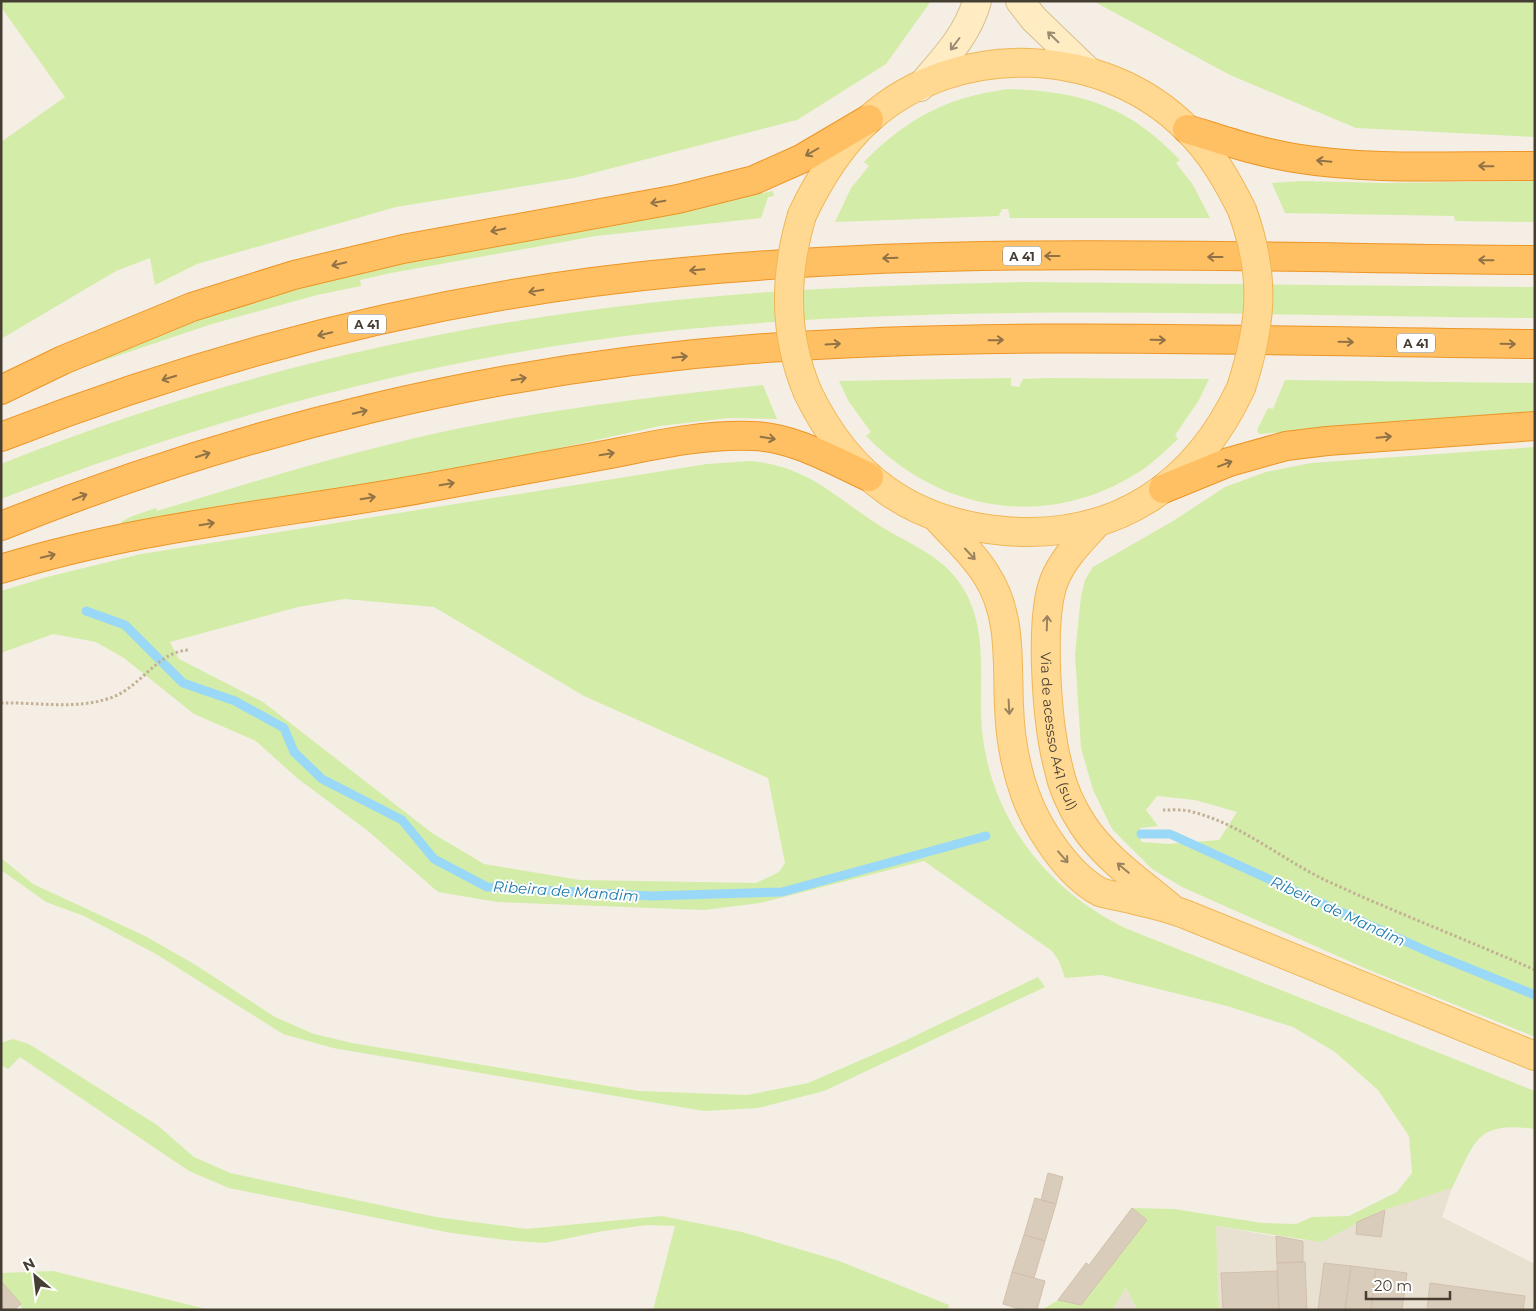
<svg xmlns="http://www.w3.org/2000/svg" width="1536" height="1311" viewBox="0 0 1536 1311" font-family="Montserrat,sans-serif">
	<rect width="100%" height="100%" fill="#f4eee4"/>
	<!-- residential -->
	<path fill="#e8e0d1" d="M1452,1188L1442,1217L1535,1264V1310H1219L1216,1226L1303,1241L1398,1205Z
		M1126,1288L1137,1310H1112Z"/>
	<!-- green -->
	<path fill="#d3eda8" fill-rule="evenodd" d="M1,1H931L886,64L797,120L574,178L396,207L197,264L155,285L150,258L116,271L1,339V142L65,97L1,7Z
		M1093,1H1535V137L1356,128L1230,75Z
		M1008,89C1081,91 1129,106 1180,160L1176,163L1193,185L1210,218H1010L1008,209H1002L999,216L835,222L851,188L869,166L864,162C906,119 947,97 1008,89Z
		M1303,181L1386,183L1535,181V222L1455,221L1454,216L1285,213L1272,183Z
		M773,191L774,196L768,197L761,218L596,236L391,273L360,280L361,286L317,295L212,324L90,365L89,363L172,328L277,292L353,274Z
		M1025,282L1535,287V318C1243,316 950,301 659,332C433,357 214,417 1,499V464C201,383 417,330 631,305C762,289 893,285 1025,282Z
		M1011,378V386L1019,387L1023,379L1048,378L1209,379L1199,400L1175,435L1178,439C1164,452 1150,466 1134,475C1043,530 939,511 866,436L871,432L849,402L839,381Z
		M1285,380L1535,383V413L1259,434L1257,430L1268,408L1273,409Z
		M763,385L777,419L728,418L660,426L468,468L150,520L122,524L121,522L130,517L156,508L157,511C256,481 355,450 456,429C558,408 660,396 763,385Z
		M1535,447V1037L1369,970L1182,887L1152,869L1112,829L1093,790L1081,748L1075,655L1081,596L1085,580L1093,567L1173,521L1225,487L1266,472L1311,463ZM1157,796L1195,800L1237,812L1219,840L1169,844L1141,842L1140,828L1158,826L1146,810Z
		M750,461C806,466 832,494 877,524C906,543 941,554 961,585C987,624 980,670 981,714C984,809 1041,887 1125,928L1535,1091V1129C1475,1121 1476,1141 1452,1188L1378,1212L1321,1242L1216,1226L1219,1310H1137L1126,1288L1112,1310H1042L1058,1300L1081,1305L1147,1220L1132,1208L1174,1209L1262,1223L1296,1224L1312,1217L1349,1216L1397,1192L1412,1173L1409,1136L1378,1090L1335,1052L1293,1027L1227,1006L1102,975L1065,978L1059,961L1052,951L924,861L760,903L704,910L497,902L438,892L368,831L297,778L256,741L194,714L124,658L96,642L53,634L1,653V591L47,577L141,554L707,464ZM345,599L434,607L584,696L768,778L785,863L779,872L756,883L580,880L484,864L432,833L263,702L179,659L170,642L298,607Z
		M1,858L33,884L145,936L194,964L275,1017L314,1034L352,1043L638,1091L747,1095L808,1083L898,1044L1038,977L1045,987L824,1091L758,1108L704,1111L333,1048L283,1034L156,954L84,916L46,902L1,870Z
		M13,1039L29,1044L157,1125L194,1157L230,1173L436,1217L526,1229L662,1216L742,1232L839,1261L949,1305L948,1310H653L675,1226L647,1225L603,1231L545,1243L515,1241L451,1233L229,1188L189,1171L20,1057L8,1069L1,1065V1043Z
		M53,1271L210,1310H22C19,1295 1,1289 1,1273Z"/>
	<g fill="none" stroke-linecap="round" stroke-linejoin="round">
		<!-- stream -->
		<path stroke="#99d8f7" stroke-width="9" d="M86,611L125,625L183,683L235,701L284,728L294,752L322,779L402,820L434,859L487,887L652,896L782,892L986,836
			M1141,834H1170L1431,953L1535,995"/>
	</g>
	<!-- building -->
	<path fill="#daccbb" stroke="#d2c0ab" d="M1048,1173L1063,1177L1056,1204L1041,1200Z
		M1035,1198L1056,1204L1045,1241L1024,1235Z
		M1132,1208L1147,1220L1081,1305L1058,1300L1086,1263L1089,1265Z
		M1385,1210L1381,1237L1356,1234L1357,1222Z
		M1024,1235L1045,1241L1034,1278L1012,1272Z
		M1276,1236L1303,1241V1262L1277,1263Z
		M1305,1262L1307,1310H1279L1277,1263Z
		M1324,1263L1351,1266L1345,1310H1318Z
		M1351,1266L1376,1269L1371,1310H1345Z
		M1376,1269L1407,1273L1402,1310H1371Z
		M1277,1271L1279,1310H1223L1221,1273Z
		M1012,1272L1045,1281L1037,1310H1023L1003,1304Z
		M1,1281L21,1304L14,1310H1Z
		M1430,1283L1525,1296L1523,1310H1427Z"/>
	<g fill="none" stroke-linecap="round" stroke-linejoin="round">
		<defs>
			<path id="secondary" d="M1020,1L1034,19L1088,71
				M920,87C942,61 968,35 977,1"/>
			<g id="primary">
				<path d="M802,215C819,179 839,146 869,119C957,40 1104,45 1187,129C1211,152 1227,180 1242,210"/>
				<path d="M808,393C849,477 911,523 1005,531C1115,540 1195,486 1241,388"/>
				<path d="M937,518C954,537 974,554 987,576C1012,615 1007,662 1009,706C1010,736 1015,766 1025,794C1037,828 1068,875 1100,892C1108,895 1118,896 1126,898C1147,903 1167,907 1187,915C1303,962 1419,1009 1535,1056"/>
				<path id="s1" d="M1097,523C1081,541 1063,558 1054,581C1039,621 1047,724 1058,766C1062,787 1072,808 1083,825C1105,858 1139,881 1169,906"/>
			</g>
			<path id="highway" d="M1187,129C1223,140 1257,152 1294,158C1373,171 1455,165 1535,166
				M1,390L63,360L192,307L294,275L403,249L678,199L754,180L801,159L869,119
				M1,437C219,352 450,293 683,272C966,245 1251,258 1535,260
				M1163,489L1229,462L1286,446L1327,441L1535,426
				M1,526C240,430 496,368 752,349C1012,330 1275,342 1535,344
				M1,569C139,526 284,514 426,488C487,477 549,465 610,454C656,445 704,434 752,436C793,437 832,460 869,477"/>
		</defs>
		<!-- secondary casing -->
		<use href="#secondary" stroke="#d8c08f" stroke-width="30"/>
		<!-- primary casing -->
		<use href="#primary" stroke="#f0b756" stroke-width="30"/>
		<!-- highway casing -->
		<use href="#highway" stroke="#ed9525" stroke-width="30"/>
		<!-- path -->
		<path stroke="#c3b095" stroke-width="3" stroke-dasharray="2.5 2.5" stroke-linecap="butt" d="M1,703C36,702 76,710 110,698C141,688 158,650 190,650
			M1163,810C1172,810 1184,809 1193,812C1242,825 1280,858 1325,880C1394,912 1465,939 1535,970"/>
		<!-- secondary -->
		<use href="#secondary" stroke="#ffecc3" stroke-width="28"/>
		<!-- primary -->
		<use href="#primary" stroke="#ffd892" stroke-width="28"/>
		<!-- highway -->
		<use href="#highway" stroke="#ffc064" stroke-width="28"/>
		<defs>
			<path id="primary-bridge" d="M802,215C784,275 783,334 808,393
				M1241,388C1262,323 1266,276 1242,210"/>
		</defs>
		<!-- primary-bridge casing -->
		<use href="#primary-bridge" stroke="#f0b756" stroke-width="30" stroke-linecap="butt"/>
		<!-- primary-bridge -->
		<use href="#primary-bridge" stroke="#ffd892" stroke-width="28"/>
	</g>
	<!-- one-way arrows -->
	<defs><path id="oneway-shaft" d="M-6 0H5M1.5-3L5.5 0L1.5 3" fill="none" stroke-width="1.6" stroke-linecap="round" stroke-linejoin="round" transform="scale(1.25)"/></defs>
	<g stroke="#9a8c74">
		<use href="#oneway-shaft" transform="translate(1053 37) rotate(-136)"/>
		<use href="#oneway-shaft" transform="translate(955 44) rotate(127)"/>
	</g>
	<g stroke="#917247">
		<use href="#oneway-shaft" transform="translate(812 152) rotate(150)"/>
		<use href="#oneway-shaft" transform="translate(1324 161) rotate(-175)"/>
		<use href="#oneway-shaft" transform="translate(1486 166) rotate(-179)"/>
		<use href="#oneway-shaft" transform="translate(658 202) rotate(170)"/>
		<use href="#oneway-shaft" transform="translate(498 230) rotate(169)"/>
		<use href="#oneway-shaft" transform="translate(1052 256) rotate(-180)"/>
		<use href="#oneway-shaft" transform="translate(1215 257) rotate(-180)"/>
		<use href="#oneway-shaft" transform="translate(890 258) rotate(178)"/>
		<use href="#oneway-shaft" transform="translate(1486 260) rotate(-179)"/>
		<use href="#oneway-shaft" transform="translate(339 264) rotate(166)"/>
		<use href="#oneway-shaft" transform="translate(697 270) rotate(175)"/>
		<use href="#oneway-shaft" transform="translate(536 291) rotate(170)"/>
		<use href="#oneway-shaft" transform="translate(325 334) rotate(166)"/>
		<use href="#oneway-shaft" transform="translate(996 340) rotate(-1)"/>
		<use href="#oneway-shaft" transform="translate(1158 340) rotate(1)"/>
		<use href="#oneway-shaft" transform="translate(1346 342) rotate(1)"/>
		<use href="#oneway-shaft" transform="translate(833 344) rotate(-3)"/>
		<use href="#oneway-shaft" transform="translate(1508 344) rotate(1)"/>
		<use href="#oneway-shaft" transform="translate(680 357) rotate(-6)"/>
		<use href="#oneway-shaft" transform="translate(169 378) rotate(163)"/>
		<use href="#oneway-shaft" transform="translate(519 379) rotate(-10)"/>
		<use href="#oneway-shaft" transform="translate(360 412) rotate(-14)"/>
		<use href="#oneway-shaft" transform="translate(1384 437) rotate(-5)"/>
		<use href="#oneway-shaft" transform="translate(768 438) rotate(9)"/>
		<use href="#oneway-shaft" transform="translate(607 454) rotate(-10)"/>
		<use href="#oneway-shaft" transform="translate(203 455) rotate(-18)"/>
		<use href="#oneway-shaft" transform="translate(1225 464) rotate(-21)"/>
		<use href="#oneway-shaft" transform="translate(447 484) rotate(-10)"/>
		<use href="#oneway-shaft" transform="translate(80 497) rotate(-21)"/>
		<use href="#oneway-shaft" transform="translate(368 498) rotate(-9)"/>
		<use href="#oneway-shaft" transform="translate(207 524) rotate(-9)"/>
		<use href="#oneway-shaft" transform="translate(48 556) rotate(-13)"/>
	</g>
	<g stroke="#9a835e">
		<use href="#oneway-shaft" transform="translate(970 554) rotate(47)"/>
		<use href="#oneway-shaft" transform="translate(1047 623) rotate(-88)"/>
		<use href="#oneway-shaft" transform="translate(1009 707) rotate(87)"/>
		<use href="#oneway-shaft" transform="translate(1063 857) rotate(49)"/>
		<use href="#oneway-shaft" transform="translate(1123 868) rotate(-140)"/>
	</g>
	<g text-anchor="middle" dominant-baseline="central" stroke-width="4" stroke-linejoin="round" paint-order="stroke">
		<!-- shield labels -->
		<g fill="#fff" stroke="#7e7870" stroke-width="1">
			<rect x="1003" y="246.5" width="38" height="19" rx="4"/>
			<rect x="348" y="314.5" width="38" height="19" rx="4"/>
			<rect x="1397" y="333.5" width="38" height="19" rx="4"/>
		</g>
		<g font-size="12" font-weight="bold" fill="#473e33">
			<text x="1022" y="256">A 41</text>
			<text x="367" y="324">A 41</text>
			<text x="1416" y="343">A 41</text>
		</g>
		<!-- street labels -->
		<g font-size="14" fill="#473e33" stroke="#fff">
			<text stroke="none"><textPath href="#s1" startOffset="225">Via de acessso A41 (sul)</textPath></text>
		</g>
		<!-- water labels -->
		<g font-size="15" font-style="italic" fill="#207aac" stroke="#fff">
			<text transform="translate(566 891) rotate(4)">Ribeira de Mandim</text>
			<text transform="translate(1338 911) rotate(25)">Ribeira de Mandim</text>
		</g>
	</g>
	<!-- border -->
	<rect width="1536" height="1311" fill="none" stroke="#473e33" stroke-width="5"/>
	<!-- north arrow -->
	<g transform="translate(35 1276) rotate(332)" stroke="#ffffff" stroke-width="4" paint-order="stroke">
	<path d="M0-4L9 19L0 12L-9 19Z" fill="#473e33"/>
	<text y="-8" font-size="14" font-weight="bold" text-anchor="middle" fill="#473e33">N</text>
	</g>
	<!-- scale -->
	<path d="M1366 1291v8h84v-8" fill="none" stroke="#473e33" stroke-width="2.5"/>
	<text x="1374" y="1291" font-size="15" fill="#473e33" stroke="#ffffff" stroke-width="4" paint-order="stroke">20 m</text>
</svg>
